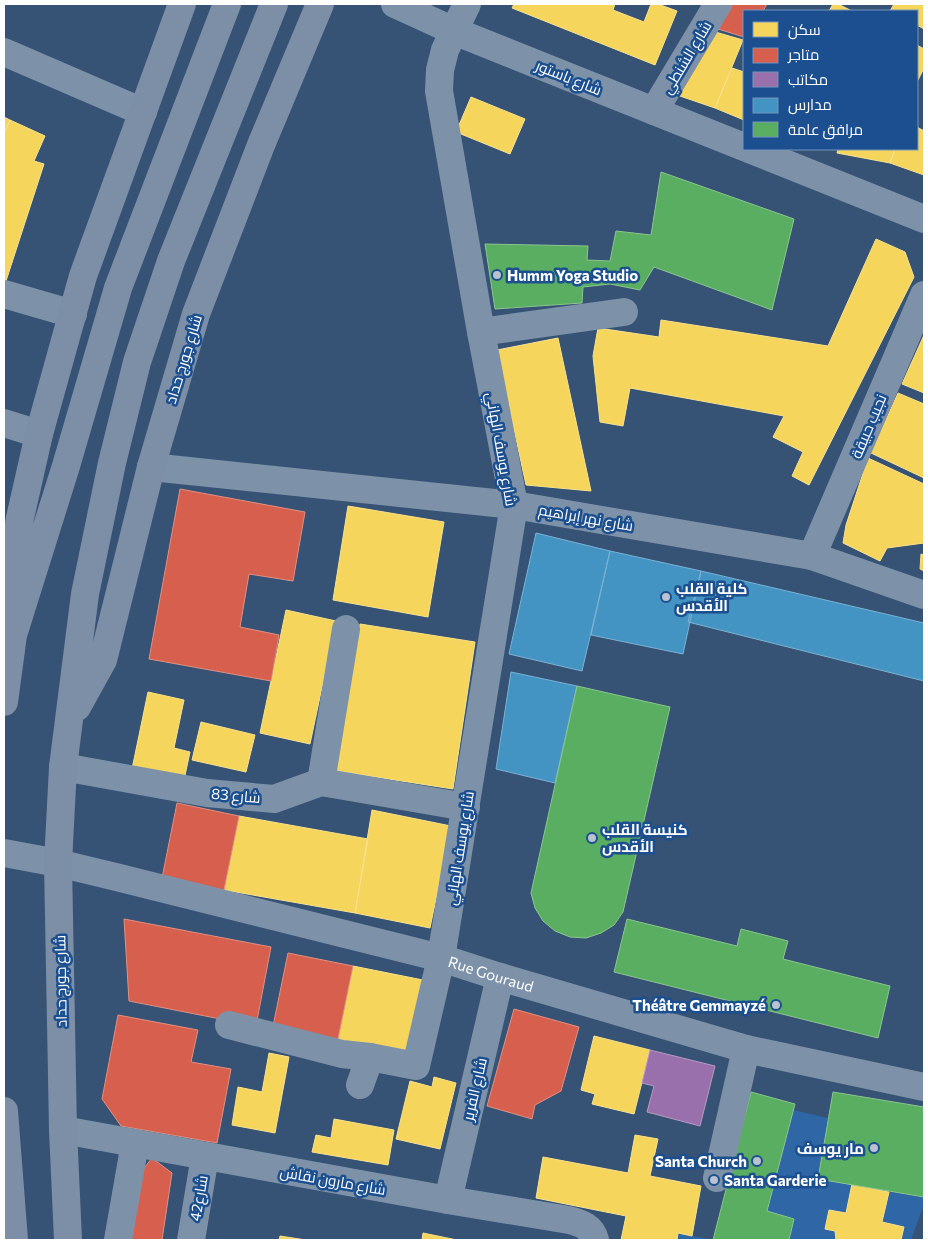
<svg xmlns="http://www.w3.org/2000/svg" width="928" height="1244" viewBox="0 0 928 1244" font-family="Commissioner,Cairo,sans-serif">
	<rect width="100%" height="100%" fill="#365274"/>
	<!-- green -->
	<path fill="#2f66a5" d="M793,1110L828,1118L818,1179L852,1184L846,1213L829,1210L825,1228L835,1231L836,1240H789L794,1219L767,1211Z
		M889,1192L924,1197V1204L911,1240H901L903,1227L882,1222Z
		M678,1233L713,1240H677Z"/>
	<!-- homes -->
	<path fill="#f6d55c" stroke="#f9e28d" d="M514,4H615L613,10L644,22L651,4H658L677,11L655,65L512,8Z
		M833,4H838L852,11H829Z
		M894,4H924V29L917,25V11H890Z
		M712,31L743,40L715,108L677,95Z
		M917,45L924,49V68L917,82Z
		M732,68L744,72V120L715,108Z
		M471,97L525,119L510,154L456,132Z
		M4,117L10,120L4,133Z
		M10,120L45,136L34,161L44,164L6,281H4V133Z
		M917,127L924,131V175L890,163L895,149H917Z
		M838,149H895L890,163L837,153Z
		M876,239L905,252L914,277L809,485L792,476L803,452L773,437L784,416L630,388L623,426L600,422L593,356L598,328L659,337L661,320L828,346Z
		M924,335V393L902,384Z
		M558,338L591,491L526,485L497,350Z
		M898,393L924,404V478L871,453Z
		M868,458L924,484V543L887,548L880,561L843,543L846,525Z
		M348,506L444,522L428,617L333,600Z
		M921,554L924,555V571L920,569Z
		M286,610L336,621L310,744L260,733Z
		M360,624L475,642L453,789L337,771Z
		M148,692L184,700L174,748L190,752L184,780L132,769Z
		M201,722L255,735L246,772L192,760Z
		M372,810L451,826L430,928L355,913Z
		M239,816L368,839L355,913L224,890Z
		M353,966L423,980L408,1057L338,1039Z
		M594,1036L650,1050L634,1114L592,1104L595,1094L581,1090Z
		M269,1053L289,1057L275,1133L232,1125L238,1087L262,1092Z
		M434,1077L456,1083L440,1149L396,1139L410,1081L432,1087Z
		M334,1119L394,1130L388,1165L312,1152L316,1135L331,1138Z
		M635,1135L658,1139L650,1176L701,1186L692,1236L678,1233L677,1240H621L626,1216L536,1198L543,1157L628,1173Z
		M852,1184L889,1192L882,1222L904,1227L901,1240H836L835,1231L825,1229L829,1210L846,1213Z
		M423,1233L457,1240H422Z
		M280,1236L306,1240H279Z"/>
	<!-- shops -->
	<path fill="#d6604d" stroke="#e29082" d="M733,4H767L763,11H744V37L718,29Z
		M180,489L305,512L293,581L249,574L240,627L279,635L271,681L149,659Z
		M177,803L239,816L224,890L162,878Z
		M124,919L271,947L256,1026L129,1001Z
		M288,953L353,966L338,1039L273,1026Z
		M514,1009L579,1027L561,1091L535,1105L532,1119L487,1106Z
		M118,1015L198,1030L191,1062L231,1069L217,1143L121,1126L102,1099Z
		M152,1158L172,1173L162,1240H120L134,1181Z"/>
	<!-- offices -->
	<path fill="#9970ab" stroke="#b89bc4" d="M650,1050L715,1066L700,1126L647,1112L654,1086L642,1083Z"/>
	<!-- schools -->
	<path fill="#4393c3" stroke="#7bb3d5" d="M536,533L610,551L582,671L509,654Z
		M610,551L701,571L683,654L591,635Z
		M701,571L924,623V681L688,622Z
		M511,672L577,686L555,783L496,769Z"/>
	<!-- public -->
	<path fill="#5aae61" stroke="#8cc690" d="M661,172L794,219L772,310L654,267L640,290L610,284L583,287L582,303L495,309L485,244L588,246L587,260L610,261L616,231L651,235Z
		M577,686L670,707L623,912L614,925L601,933L586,938L570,937L555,931L543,921L535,908L531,893Z
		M627,919L737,946L741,929L788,941L783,959L890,986L878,1038L614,972Z
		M751,1092L795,1104L767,1211L794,1219L789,1240H713Z
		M833,1092L924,1107V1197L818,1179Z"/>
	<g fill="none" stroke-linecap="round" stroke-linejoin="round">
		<!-- minor -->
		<g stroke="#7d92a8" stroke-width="28">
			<path d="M395,4L454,31L744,147"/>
			<path d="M4,52L143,112"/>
			<path d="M654,111L718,4"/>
			<path d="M749,149L924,219"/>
			<path d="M4,294L73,314"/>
			<path d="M481,332L624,312"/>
			<path d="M4,423L39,434"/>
			<path d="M151,467L514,505L812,556L924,595"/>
			<path d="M812,556L924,295"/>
			<path d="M63,767L207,793L274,799L321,782L466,807"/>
			<path d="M321,782L346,629"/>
			<path id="s1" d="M4,853L58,863L116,877L441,958L500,977L746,1049L924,1087"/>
			<path d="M229,1025L342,1054L370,1057L416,1066L441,958L514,505L481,332L439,91L440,70L445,50L467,4"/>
			<path d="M360,1085L370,1057"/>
			<path d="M63,1130L448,1200L569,1220C581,1223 592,1227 595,1240"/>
			<path d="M717,1178L746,1049"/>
			<path d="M448,1200L500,977"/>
			<path d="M118,1240L135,1143"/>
			<path d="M191,1240L205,1156"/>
		</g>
		<!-- major -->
		<path stroke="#7d8ea7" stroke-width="28" d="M10,618L8,603L11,571L20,518L39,434L83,276L182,4
			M4,702L13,635L66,466L118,288L227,4
			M77,707L103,660L151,467L196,314L261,145L320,4
			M4,1111L14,1240
			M68,1240L63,1130L58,863L63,767L85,594L112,463L137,362L171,261L274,4"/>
	</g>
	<!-- markers -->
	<g fill="#b9c2ce" stroke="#1b4f8f" stroke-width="2">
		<circle cx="497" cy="275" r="5"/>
		<circle cx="666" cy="597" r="5"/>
		<circle cx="592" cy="838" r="5"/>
		<circle cx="776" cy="1005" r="5"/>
		<circle cx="874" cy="1148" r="5"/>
		<circle cx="757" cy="1161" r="5"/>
		<circle cx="714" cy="1180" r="5"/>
	</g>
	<g text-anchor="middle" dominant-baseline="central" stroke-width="5" stroke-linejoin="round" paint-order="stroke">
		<!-- street labels -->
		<g font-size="15" fill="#fff" stroke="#1b4f8f">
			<text transform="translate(686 57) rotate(-59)">شارع الشنطي</text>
			<text transform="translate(569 77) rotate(22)">شارع باستور</text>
			<text transform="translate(183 359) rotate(-73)">شارع جورج حداد</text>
			<text transform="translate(868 426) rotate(-67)">نجيب حبيقة</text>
			<text transform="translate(502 449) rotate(80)">شارع يوسف الهاني</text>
			<text transform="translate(586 517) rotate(10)">شارع نهر إبراهيم</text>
			<text transform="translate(236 795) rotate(5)">شارع 83</text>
			<text transform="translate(459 848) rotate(-81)">شارع يوسف الهاني</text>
			<text stroke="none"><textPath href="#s1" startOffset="502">Rue Gouraud</textPath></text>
			<text transform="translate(60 981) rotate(-91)">شارع جورج حداد</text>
			<text transform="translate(474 1089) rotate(-77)">شارع الفرير</text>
			<text transform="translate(333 1180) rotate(10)">شارع مارون نقاش</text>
			<text transform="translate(198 1198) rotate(-80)">شارع42</text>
		</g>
		<!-- poi labels -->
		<g font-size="15" font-weight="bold" fill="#fff" stroke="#1b4f8f" text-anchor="start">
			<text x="507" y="275">Humm Yoga Studio</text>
			<text x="676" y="588">كلية القلب<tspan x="676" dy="17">الأقدس</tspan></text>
			<text x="602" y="829">كنيسة القلب<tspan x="602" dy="17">الأقدس</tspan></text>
			<text x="766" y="1005" text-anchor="end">Théâtre Gemmayzé</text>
			<text x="864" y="1148" text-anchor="end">مار يوسف</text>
			<text x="747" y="1161" text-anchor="end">Santa Church</text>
			<text x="724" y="1180">Santa Garderie</text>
		</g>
	</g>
	<!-- border -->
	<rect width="928" height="1244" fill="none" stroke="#ffffff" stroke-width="10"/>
	<!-- legend -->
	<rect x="743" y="10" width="175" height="140" fill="#1b4f8f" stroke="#7695bc"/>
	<rect x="753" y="22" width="25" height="15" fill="#f6d55c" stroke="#7695bc"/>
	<text x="788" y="35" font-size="15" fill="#ffffff">سكن</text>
	<rect x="753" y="48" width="25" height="15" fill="#d6604d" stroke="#7695bc"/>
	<text x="788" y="60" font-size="15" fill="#ffffff">متاجر</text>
	<rect x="753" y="72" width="25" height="15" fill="#9970ab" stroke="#7695bc"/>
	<text x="788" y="85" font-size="15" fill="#ffffff">مكاتب</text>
	<rect x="753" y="98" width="25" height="15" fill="#4393c3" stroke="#7695bc"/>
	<text x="788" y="110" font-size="15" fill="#ffffff">مدارس</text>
	<rect x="753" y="122" width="25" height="15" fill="#5aae61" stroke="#7695bc"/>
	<text x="788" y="135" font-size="15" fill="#ffffff">مرافق عامة</text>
</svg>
